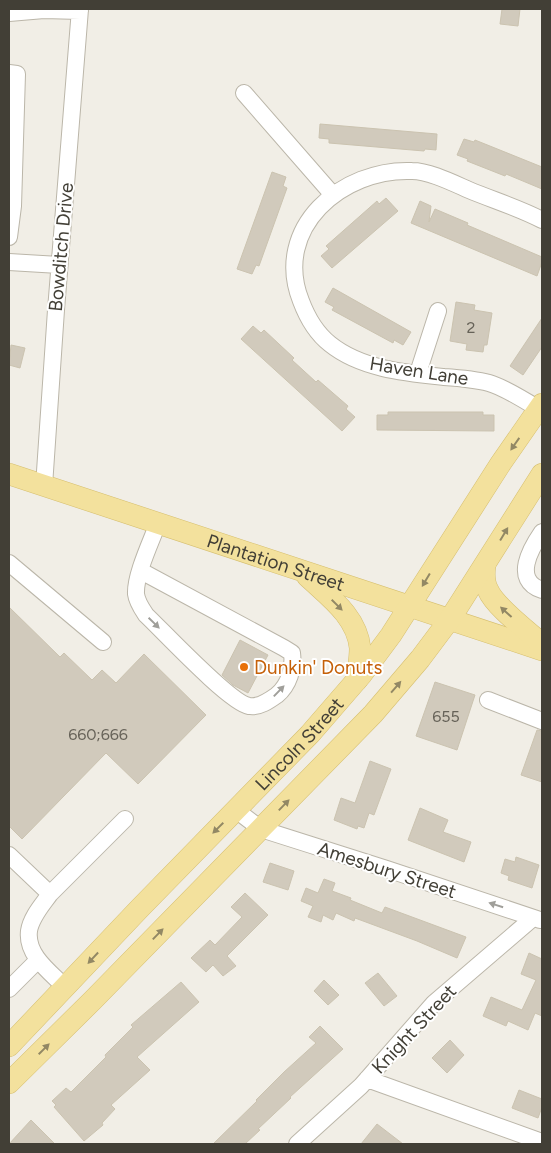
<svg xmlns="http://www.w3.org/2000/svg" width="551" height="1153" viewBox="0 0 551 1153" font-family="Figtree,sans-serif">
	<rect width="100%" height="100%" fill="#f1eee6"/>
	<!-- building -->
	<path fill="#d1cabc" stroke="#cbc3b0" d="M502,9H520L518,26L500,24Z
		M320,124L437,134L436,150L425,149L424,151L329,143V139L319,138Z
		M464,139L474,142L475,140L542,167V189L506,174L505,176L467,161L468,159L457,155Z
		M272,172L286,177L283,186L287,188L259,266L256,265L252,274L237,269Z
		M386,198L398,211L332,268L321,256L329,249L326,246L377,201L379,204Z
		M420,201L431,206L429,222L435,209L468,223L467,225L542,257V262L537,276L411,223Z
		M333,288L411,332L403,345L394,340L393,343L332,310L334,307L325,302Z
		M456,302L475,305L474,310L492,313L487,345H484L483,352L466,350L467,344L450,341Z
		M542,318V347L523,375L510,366Z
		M253,326L261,333L264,330L294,358L292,360L316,382L318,380L348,406L346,409L355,417L342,431L241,339Z
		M11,345L25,348L20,368L9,365Z
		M388,412H483V415H494V431L377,430V415H388Z
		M9,607L60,657L64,653L92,680L102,670L116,683L144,654L206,715L138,784L106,753L22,839L9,826Z
		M240,640L268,655L248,693L233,685L222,675Z
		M435,682L475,695L457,750L416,736Z
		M537,730L542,731V782L521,775Z
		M370,761L391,769L374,815L369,813L364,828L358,826L357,829L334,820L341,798L355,803Z
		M420,808L448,820L443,832L471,842L464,862L408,840Z
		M516,857L539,865L532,888L508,880L509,876L501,873L505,859L515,862Z
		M270,863L294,871L288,890L263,882Z
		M324,879L335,883L332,891L351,898L350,900L382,913L385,907L466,937L457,958L417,941L355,918L354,921L336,913L333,920L323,915L321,922L308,917L313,906L301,901L306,888L318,893Z
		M245,893L268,915L227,956L236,966L223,976L213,965L206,972L191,958L210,940L215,945L242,917L231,907Z
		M529,953L542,959V1016L535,1013L528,1030L508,1021L506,1026L483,1016L491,997L522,1010L536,980L521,974Z
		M378,973L397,996L384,1006L365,983Z
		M324,980L339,995L328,1005L314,991Z
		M181,982L199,1002L137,1057L150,1070L111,1105L115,1109L102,1123L103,1125L84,1141L54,1107L56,1105L52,1101L66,1088L71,1092L106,1057L105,1055L133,1027L131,1025Z
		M320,1026L343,1049L290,1097L291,1098L258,1129L260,1130L245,1144H213L257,1101L256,1100L284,1072L316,1043L309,1037Z
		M450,1040L464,1055L447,1073L432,1058Z
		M519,1090L542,1099V1107L538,1118L512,1108Z
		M31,1120L55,1144H9Z
		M377,1124L403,1144H361Z"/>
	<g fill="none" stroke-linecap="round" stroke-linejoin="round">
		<defs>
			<path id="minor" d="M9,13L44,10L80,11
				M9,73L17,74L13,206L9,237
				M244,93L333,195
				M542,220C519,208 493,200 469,190C453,183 429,171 412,171C342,168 272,228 301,301C307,317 316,333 330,344C361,369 406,373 444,377C459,378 474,379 489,383C504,387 529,403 542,411
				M9,262L59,265
				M418,373L438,311
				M44,486L56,310L80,9
				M542,532C531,548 512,580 542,590
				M9,563L103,642
				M141,571L284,648L292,653C294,668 289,685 277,695C270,700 259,708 249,706C230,703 164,632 146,615C142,609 137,602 136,594C135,575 151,542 158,523
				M488,700L542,721
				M236,810L261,829L387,869L540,920
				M9,855L50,894C43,904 31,917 29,931C26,955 50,972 65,987
				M50,894L125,819
				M9,989L38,960
				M367,1079L542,1142
				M297,1144L361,1086L434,1003L533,918"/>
			<g id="major">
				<path id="s1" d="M9,474L542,650"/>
				<path d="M485,566C484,574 484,583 488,590C495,607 528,631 542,644"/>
				<path d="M307,576C328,596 357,616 360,648C360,658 358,670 357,680"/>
				<path id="s2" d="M9,1046L140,908L310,734L362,674L391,635L501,463L542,404"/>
				<path d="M9,1083L93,1000L373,714L420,659L450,619L542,474"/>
			</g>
		</defs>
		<!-- minor casing -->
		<use href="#minor" stroke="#bbb6a9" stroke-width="18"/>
		<!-- major casing -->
		<use href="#major" stroke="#d6bf6f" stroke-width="22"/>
		<!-- minor -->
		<use href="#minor" stroke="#fff" stroke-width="16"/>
		<!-- major -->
		<use href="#major" stroke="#f3e19d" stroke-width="21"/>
	</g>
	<!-- one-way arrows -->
	<defs><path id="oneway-solid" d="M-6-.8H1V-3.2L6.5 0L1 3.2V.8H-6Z" transform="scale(1.25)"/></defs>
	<g fill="#928864">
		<use href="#oneway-solid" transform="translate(515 444) rotate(125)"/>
		<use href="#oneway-solid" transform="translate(504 534) rotate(-59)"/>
		<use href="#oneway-solid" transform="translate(426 580) rotate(121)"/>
		<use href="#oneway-solid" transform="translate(337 605) rotate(45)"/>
		<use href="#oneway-solid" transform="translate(506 612) rotate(-138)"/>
		<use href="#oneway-solid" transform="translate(396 687) rotate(-49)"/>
		<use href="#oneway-solid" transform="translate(284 805) rotate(-46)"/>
		<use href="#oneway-solid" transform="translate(218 828) rotate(135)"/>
		<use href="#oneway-solid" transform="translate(158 934) rotate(-46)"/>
		<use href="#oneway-solid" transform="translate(93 958) rotate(133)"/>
		<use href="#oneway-solid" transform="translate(44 1049) rotate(-45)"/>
	</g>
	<g fill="#a09f9a">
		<use href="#oneway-solid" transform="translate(154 623) rotate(44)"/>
		<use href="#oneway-solid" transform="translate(279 691) rotate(-46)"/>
		<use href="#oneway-solid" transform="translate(496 905) rotate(-162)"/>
	</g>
	<!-- markers -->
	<circle fill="#e8710a" stroke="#fff" stroke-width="2" cx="244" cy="667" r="5"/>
	<g text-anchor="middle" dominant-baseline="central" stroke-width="4" stroke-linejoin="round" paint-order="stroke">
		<!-- number labels -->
		<g font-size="16" fill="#666258">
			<text x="471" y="327">2</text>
			<text x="446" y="716">655</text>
			<text x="98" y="734">660;666</text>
		</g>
		<!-- street labels -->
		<g font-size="19" fill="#423f36" stroke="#fff">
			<text transform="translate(61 247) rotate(-85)">Bowditch Drive</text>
			<text transform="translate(419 371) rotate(9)">Haven Lane</text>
			<text stroke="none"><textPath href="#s1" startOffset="281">Plantation Street</textPath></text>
			<text stroke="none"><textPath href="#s2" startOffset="419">Lincoln Street</textPath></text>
			<text transform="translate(387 870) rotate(18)">Amesbury Street</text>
			<text transform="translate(414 1029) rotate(-47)">Knight Street</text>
		</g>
		<!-- food labels -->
		<g font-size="19" fill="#c56008" stroke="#fff" text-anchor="start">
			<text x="254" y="667">Dunkin' Donuts</text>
		</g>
	</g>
	<!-- border -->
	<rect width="551" height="1153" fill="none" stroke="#423f36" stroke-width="20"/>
</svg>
